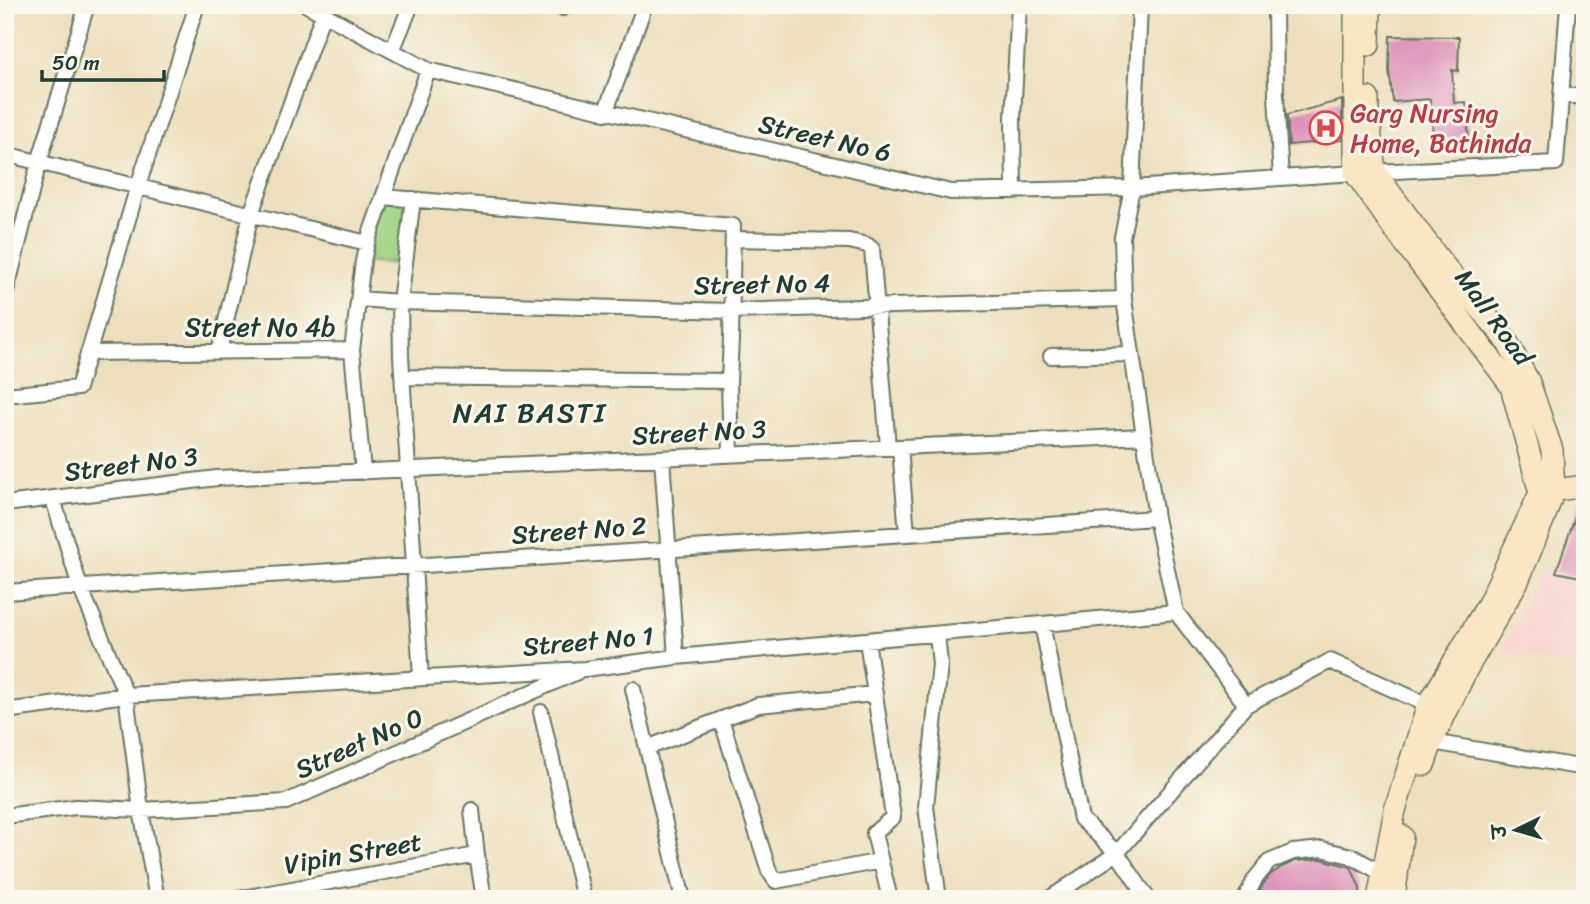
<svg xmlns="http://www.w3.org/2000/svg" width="1590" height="904" viewBox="0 0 1590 904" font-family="Sriracha,'Playpen Sans Deva',sans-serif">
	<rect width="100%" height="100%" fill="#fbf7ec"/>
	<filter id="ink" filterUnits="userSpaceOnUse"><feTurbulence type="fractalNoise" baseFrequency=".0143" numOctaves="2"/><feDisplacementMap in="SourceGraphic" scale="14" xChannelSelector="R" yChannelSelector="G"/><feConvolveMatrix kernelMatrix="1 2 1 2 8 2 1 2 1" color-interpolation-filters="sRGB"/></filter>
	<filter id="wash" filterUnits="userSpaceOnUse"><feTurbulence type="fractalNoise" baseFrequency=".00686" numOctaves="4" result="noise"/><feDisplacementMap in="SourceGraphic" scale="28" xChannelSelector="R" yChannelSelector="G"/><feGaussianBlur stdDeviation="1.57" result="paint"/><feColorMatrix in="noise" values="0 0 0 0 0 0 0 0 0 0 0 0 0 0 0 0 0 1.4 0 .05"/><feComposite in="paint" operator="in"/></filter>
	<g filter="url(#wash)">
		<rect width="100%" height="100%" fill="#eddfbc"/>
		<!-- built -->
		<path fill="#f7d0cd" d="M1542,568L1585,580V665L1501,654Z"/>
		<!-- green -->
		<path fill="#a1d687" stroke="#608a5e" stroke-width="2" d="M383,197L413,199L405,264L363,261Z"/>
		<g id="blocks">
			<!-- building -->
			<path fill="#dc8eb8" d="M1390,36L1459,37L1458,71L1452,70L1454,103L1466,102L1469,141L1434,145L1430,99L1393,102L1389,70Z
				M1342,100V140L1289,145L1287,115Z
				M1585,499V578L1556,572L1581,500Z
				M1321,859L1351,867L1360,888V899H1256L1263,884L1270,875L1282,867L1295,861Z"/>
		</g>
	</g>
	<g filter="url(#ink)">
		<use href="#blocks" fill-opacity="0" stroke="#677664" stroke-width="2"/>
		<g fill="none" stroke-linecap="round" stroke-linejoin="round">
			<defs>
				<path id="street" d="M307,5L428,70L951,192L1132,188L1355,173L1556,163L1568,5
					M552,5L563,8
					M1140,5L1132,188L1122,237L1124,299L1156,518L1176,612L1246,705
					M1275,5L1276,96L1281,178
					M392,51L411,5
					M1562,95L1585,97
					M605,113L645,5
					M5,154L367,243L428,70
					M1014,191L1013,118L1019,5
					M383,197L733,226L731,339L729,381L731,455
					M413,199L400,302L401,356L421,678
					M733,239L849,241L867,245L872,249L888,447
					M5,296L39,162L87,5
					M359,299L400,302L731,311L1124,299
					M352,350L363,261L367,243
					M219,351L251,214L323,14
					M88,353L352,350L363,472
					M1051,356L1132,354
					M403,377L729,381
					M5,395L78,388L138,186L197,5
					M900,447L907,534
					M662,458L676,657
					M53,499L80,587L126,695L141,810L157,899
					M5,504L217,478L1144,436
					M5,592L1156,518
					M1042,624L1081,819L1117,853L1049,899
					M937,634L940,664L926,807L939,899
					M867,640L893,817L874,833L890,899
					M633,689L683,899
					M5,711L126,695L585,669L676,657L1176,612
					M541,712L584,899
					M721,719L769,871L776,881L881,861
					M1426,741L1585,768
					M647,748L758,705L875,694
					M472,810L477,855L484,899
					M5,816L76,807L141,810L286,802L577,672
					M237,899L477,855
					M1148,899L1117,853L1246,705L1330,661L1428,705
					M1245,899L1255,879L1269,862L1293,852L1322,849L1351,856L1382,873"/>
				<path id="secondary" d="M1355,5V173L1392,226L1511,386L1540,493L1488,604L1428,705L1395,810L1378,899
					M1369,45L1370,5
					M1368,98V111L1375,172L1442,263L1505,338L1529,382L1552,450L1554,491L1544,518L1518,581L1467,669L1432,742L1424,765
					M1542,492L1585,486
					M1394,899L1402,836"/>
			</defs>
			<!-- street casing -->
			<use href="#street" stroke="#677664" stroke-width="18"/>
			<!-- secondary casing -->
			<use href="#secondary" stroke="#677664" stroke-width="24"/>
			<!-- street -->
			<use href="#street" stroke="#fff" stroke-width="14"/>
			<!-- secondary -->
			<use href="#secondary" stroke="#fbe6c4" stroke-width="21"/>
		</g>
	</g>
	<!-- icons -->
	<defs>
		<symbol id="hospital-ring" viewBox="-11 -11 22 22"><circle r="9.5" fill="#fbf7ec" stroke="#e0444e" stroke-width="1.5"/><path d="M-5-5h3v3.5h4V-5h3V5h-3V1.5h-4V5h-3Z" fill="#e0444e"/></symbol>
	</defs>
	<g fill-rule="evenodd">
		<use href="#hospital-ring" x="1307" y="109" width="38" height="38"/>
	</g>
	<g text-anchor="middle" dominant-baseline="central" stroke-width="6" stroke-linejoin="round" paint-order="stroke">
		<!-- health labels -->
		<g font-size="26" fill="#be3a42" stroke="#fbf7ec" text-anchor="start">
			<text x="1350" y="113">Garg Nursing<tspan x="1350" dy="30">Home, Bathinda</tspan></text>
		</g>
		<!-- street labels -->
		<g font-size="26" fill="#1f3d34" stroke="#fbf7ec">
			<text transform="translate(825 138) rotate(13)">Street No 6</text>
			<text transform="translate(762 284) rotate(-1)">Street No 4</text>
			<text transform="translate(1494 317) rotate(54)">Mall Road</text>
			<text x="260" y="327">Street No 4b</text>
			<text transform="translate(699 432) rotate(-3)">Street No 3</text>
			<text transform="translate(131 464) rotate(-7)">Street No 3</text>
			<text transform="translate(579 530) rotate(-4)">Street No 2</text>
			<text transform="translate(588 641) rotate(-5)">Street No 1</text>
			<text transform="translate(359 743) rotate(-24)">Street No 0</text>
			<text transform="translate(353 853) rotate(-10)">Vipin Street</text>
		</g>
		<!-- neighbourhood labels -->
		<g font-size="28" letter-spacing="2" fill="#1f3d34" stroke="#fbf7ec">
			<text x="530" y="412">NAI BASTI</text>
		</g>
	</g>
	<!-- margin -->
	<rect width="1590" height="904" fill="none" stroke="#fbf7ec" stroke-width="28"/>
	<!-- north arrow -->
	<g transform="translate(1516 830) rotate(265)" stroke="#fbf7ec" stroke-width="5" paint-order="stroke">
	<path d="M0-5L12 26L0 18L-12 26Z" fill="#1f3d34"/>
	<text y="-10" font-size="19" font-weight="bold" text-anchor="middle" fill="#1f3d34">उ</text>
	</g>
	<!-- scale -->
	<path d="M42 70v10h122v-10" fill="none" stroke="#1f3d34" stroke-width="3.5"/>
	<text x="52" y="70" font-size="21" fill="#1f3d34" stroke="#fbf7ec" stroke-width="5" paint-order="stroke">50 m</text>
</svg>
